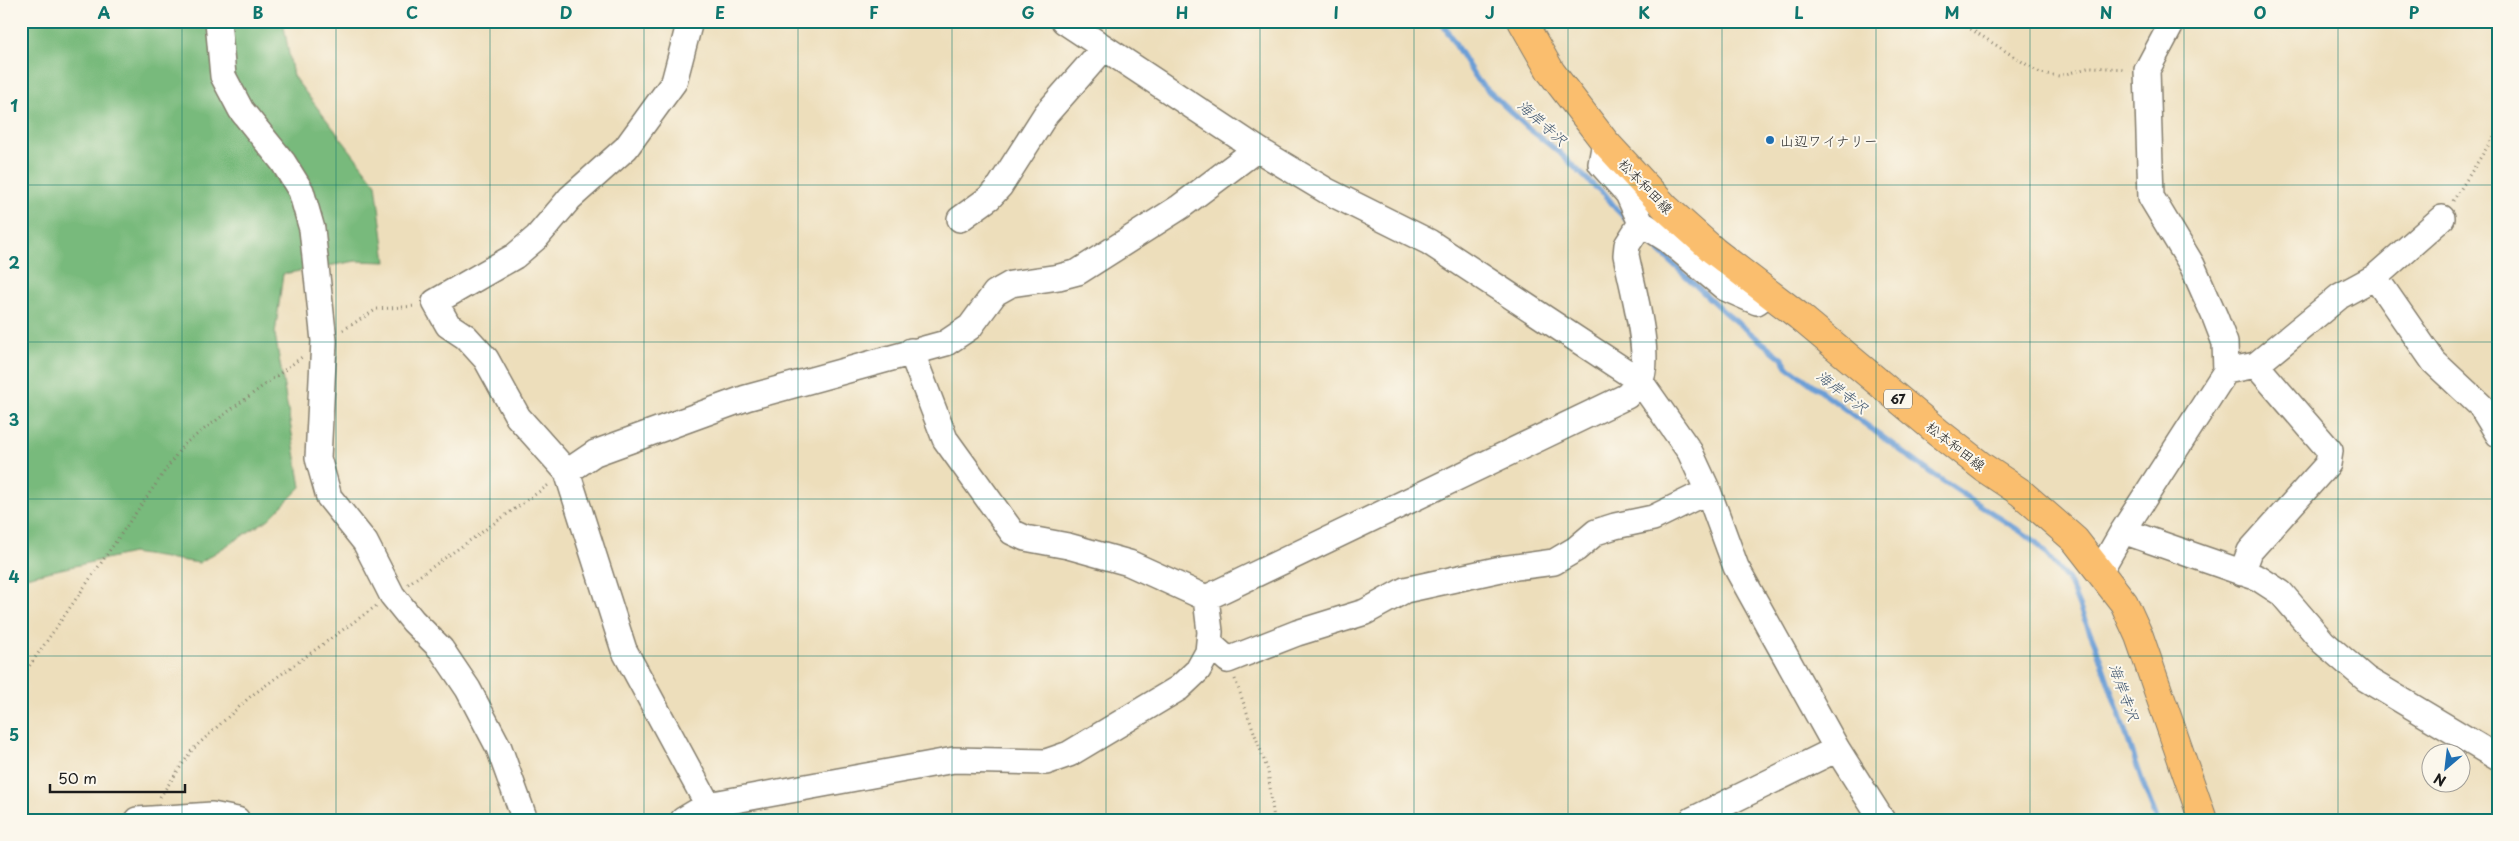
<svg xmlns="http://www.w3.org/2000/svg" width="2519" height="841" viewBox="0 0 2519 841" font-family="'Playpen Sans','Klee One',sans-serif">
	<rect width="100%" height="100%" fill="#fbf7ec"/>
	<filter id="ink" filterUnits="userSpaceOnUse"><feTurbulence type="fractalNoise" baseFrequency=".02" numOctaves="2"/><feDisplacementMap in="SourceGraphic" scale="10" xChannelSelector="R" yChannelSelector="G"/><feConvolveMatrix kernelMatrix="1 2 1 2 8 2 1 2 1" color-interpolation-filters="sRGB"/></filter>
	<filter id="wash" filterUnits="userSpaceOnUse"><feTurbulence type="fractalNoise" baseFrequency=".0096" numOctaves="4" result="noise"/><feDisplacementMap in="SourceGraphic" scale="20" xChannelSelector="R" yChannelSelector="G"/><feGaussianBlur stdDeviation="1.12" result="paint"/><feColorMatrix in="noise" values="0 0 0 0 0 0 0 0 0 0 0 0 0 0 0 0 0 1.4 0 .05"/><feComposite in="paint" operator="in"/></filter>
	<g filter="url(#wash)">
		<rect width="100%" height="100%" fill="#eddebb"/>
		<!-- forest -->
		<path fill="#78ba7c" stroke="#4a6b4c" d="M21,21H283L293,76L376,184L386,262L356,261L283,274L275,334L301,487L269,519L199,563L132,553L21,578Z"/>
		<g fill="none" stroke-linecap="round" stroke-linejoin="round">
			<!-- stream -->
			<path stroke="#6a9ed6" stroke-width="5.5" d="M1441,21L1477,80L1527,127L1560,153L1594,186L1605,194L1616,209L1629,222
				M1650,242L1724,312L1783,359L1787,366L1931,473L2035,541L2068,580L2095,644L2145,789L2157,820"/>
		</g>
	</g>
	<g filter="url(#ink)">
		<g fill="none" stroke-linecap="round" stroke-linejoin="round">
			<defs>
				<path id="minor" d="M218,21L223,76L241,110L283,162L301,191L312,229L324,341L318,458L329,497L365,542L392,595L413,621L441,649L468,689L499,748L525,820
					M690,21L674,82L626,148L570,198L537,237L515,256L435,302L448,325L466,337L486,359L518,417L567,472L624,650L708,805
					M1064,21L1257,149L1327,191L1429,242L1640,381L1690,452L1708,491L1736,567L1837,749L1882,820
					M1605,142L1601,164L1628,194L1641,223L1668,240L1725,288L1757,302L1768,294
					M960,219L989,198L1000,186L1046,114L1104,48
					M2375,277L2434,362L2481,406L2498,434
					M911,351L945,439L1012,532L1025,538L1068,546L1129,563L1206,598L1627,396C1631,391 1637,386 1640,381C1653,359 1631,282 1626,255L1627,245L1641,223
					M2226,371L2256,365L2340,296L2375,277L2442,218
					M567,472L595,453L746,398L946,343L970,327L995,293L1011,284L1059,277L1078,272L1180,207L1257,149
					M2123,531L2258,578L2281,593L2323,642L2366,679L2498,758
					M2100,571L2123,531L2226,371L2225,343L2215,317L2192,265L2151,197L2147,70L2173,21
					M2242,573L2250,551L2328,464L2330,451L2256,365
					M1209,643L1228,660L1297,633L1365,612L1405,590L1501,569L1554,562L1576,549L1596,532L1615,526L1653,518L1708,491
					M137,820L212,815L237,820
					M683,820L708,805L954,760L1046,762L1069,754L1179,688L1198,670L1208,652L1210,632L1206,598
					M1692,820L1837,749"/>
				<path id="major" d="M1522,21L1551,72L1605,142L1666,208L1714,251L1799,316L1938,432L1984,468L2020,492L2075,540L2124,603L2139,636L2203,820"/>
			</defs>
			<!-- minor casing -->
			<use href="#minor" stroke="#847d6c" stroke-width="28"/>
			<!-- major casing -->
			<use href="#major" stroke="#847d6c" stroke-width="30"/>
			<!-- path -->
			<path stroke="#847d6c" stroke-width="3" stroke-dasharray="1 4" stroke-linecap="butt" d="M1958,21L2040,73L2059,76L2091,67L2126,69
				M2453,201L2498,130
				M343,330L377,309L415,306
				M408,584L550,484
				M21,678L183,445L302,357
				M1235,679L1268,771L1274,820
				M160,797L192,750L251,696L376,606"/>
			<!-- minor -->
			<use href="#minor" stroke="#fff" stroke-width="25"/>
			<!-- major -->
			<use href="#major" stroke="#fabe6e" stroke-width="28"/>
		</g>
	</g>
	<!-- grid -->
	<path fill="none" stroke="#0f766e" stroke-width="1" stroke-opacity="0.55" d="M182,21V820M336,21V820M490,21V820M644,21V820M798,21V820M952,21V820M1106,21V820M1260,21V820M1414,21V820M1568,21V820M1722,21V820M1876,21V820M2030,21V820M2184,21V820M2338,21V820M21,185H2498M21,342H2498M21,499H2498M21,656H2498"/>
	<!-- markers -->
	<circle fill="#1f6fb2" stroke="#fbf7ec" stroke-width="2" cx="1770" cy="140" r="5"/>
	<g text-anchor="middle" dominant-baseline="central" stroke-width="4" stroke-linejoin="round" paint-order="stroke">
		<!-- shield labels -->
		<rect fill="#fbf7ec" stroke="#5f5e5a" stroke-width="1" x="1884" y="389.5" width="28" height="19" rx="4"/>
		<g font-size="12" font-weight="bold" fill="#1c1c1c">
			<text x="1898" y="399">67</text>
		</g>
		<!-- poi labels -->
		<g font-size="14" fill="#1c1c1c" stroke="#fbf7ec" text-anchor="start">
			<text x="1780" y="140">山辺ワイナリー</text>
		</g>
		<!-- street labels -->
		<g font-size="14" fill="#1c1c1c" stroke="#fbf7ec">
			<text transform="translate(1646 186) rotate(46)">松本和田線</text>
			<text transform="translate(1956 446) rotate(38)">松本和田線</text>
		</g>
		<!-- water labels -->
		<g font-size="15" font-style="italic" fill="#3f5670" stroke="#fbf7ec">
			<text transform="translate(1543 122) rotate(42)">海岸寺沢</text>
			<text transform="translate(1843 391) rotate(38)">海岸寺沢</text>
			<text transform="translate(2125 692) rotate(70)">海岸寺沢</text>
		</g>
	</g>
	<!-- margin -->
	<rect width="2519" height="841" fill="none" stroke="#fbf7ec" stroke-width="55"/>
	<!-- north arrow -->
	<g transform="translate(2446 768) rotate(208)"><circle r="24" fill="#fbf7ec" stroke="#a29f99"/>
	<path d="M0-4L9 19L0 12L-9 19Z" fill="#1f6fb2"/>
	<text y="-8" font-size="14" font-weight="bold" text-anchor="middle" fill="#1c1c1c">N</text>
	</g>
	<!-- scale -->
	<path d="M50 784v8h135v-8" fill="none" stroke="#1c1c1c" stroke-width="2.5"/>
	<text x="58" y="784" font-size="15" fill="#1c1c1c" stroke="#fbf7ec" stroke-width="4" paint-order="stroke">50 m</text>
	<rect x="28" y="28" width="2464" height="786" fill="none" stroke="#0f766e" stroke-width="2"/>
	<g font-size="16" text-anchor="middle" font-weight="bold" fill="#0f766e">
		<text x="104" y="19">A</text>
		<text x="258" y="19">B</text>
		<text x="412" y="19">C</text>
		<text x="566" y="19">D</text>
		<text x="720" y="19">E</text>
		<text x="874" y="19">F</text>
		<text x="1028" y="19">G</text>
		<text x="1182" y="19">H</text>
		<text x="1336" y="19">I</text>
		<text x="1490" y="19">J</text>
		<text x="1644" y="19">K</text>
		<text x="1799" y="19">L</text>
		<text x="1952" y="19">M</text>
		<text x="2106" y="19">N</text>
		<text x="2260" y="19">O</text>
		<text x="2414" y="19">P</text>
		<text x="14" y="112">1</text>
		<text x="14" y="269">2</text>
		<text x="14" y="426">3</text>
		<text x="14" y="583">4</text>
		<text x="14" y="741">5</text>
	</g>
</svg>
